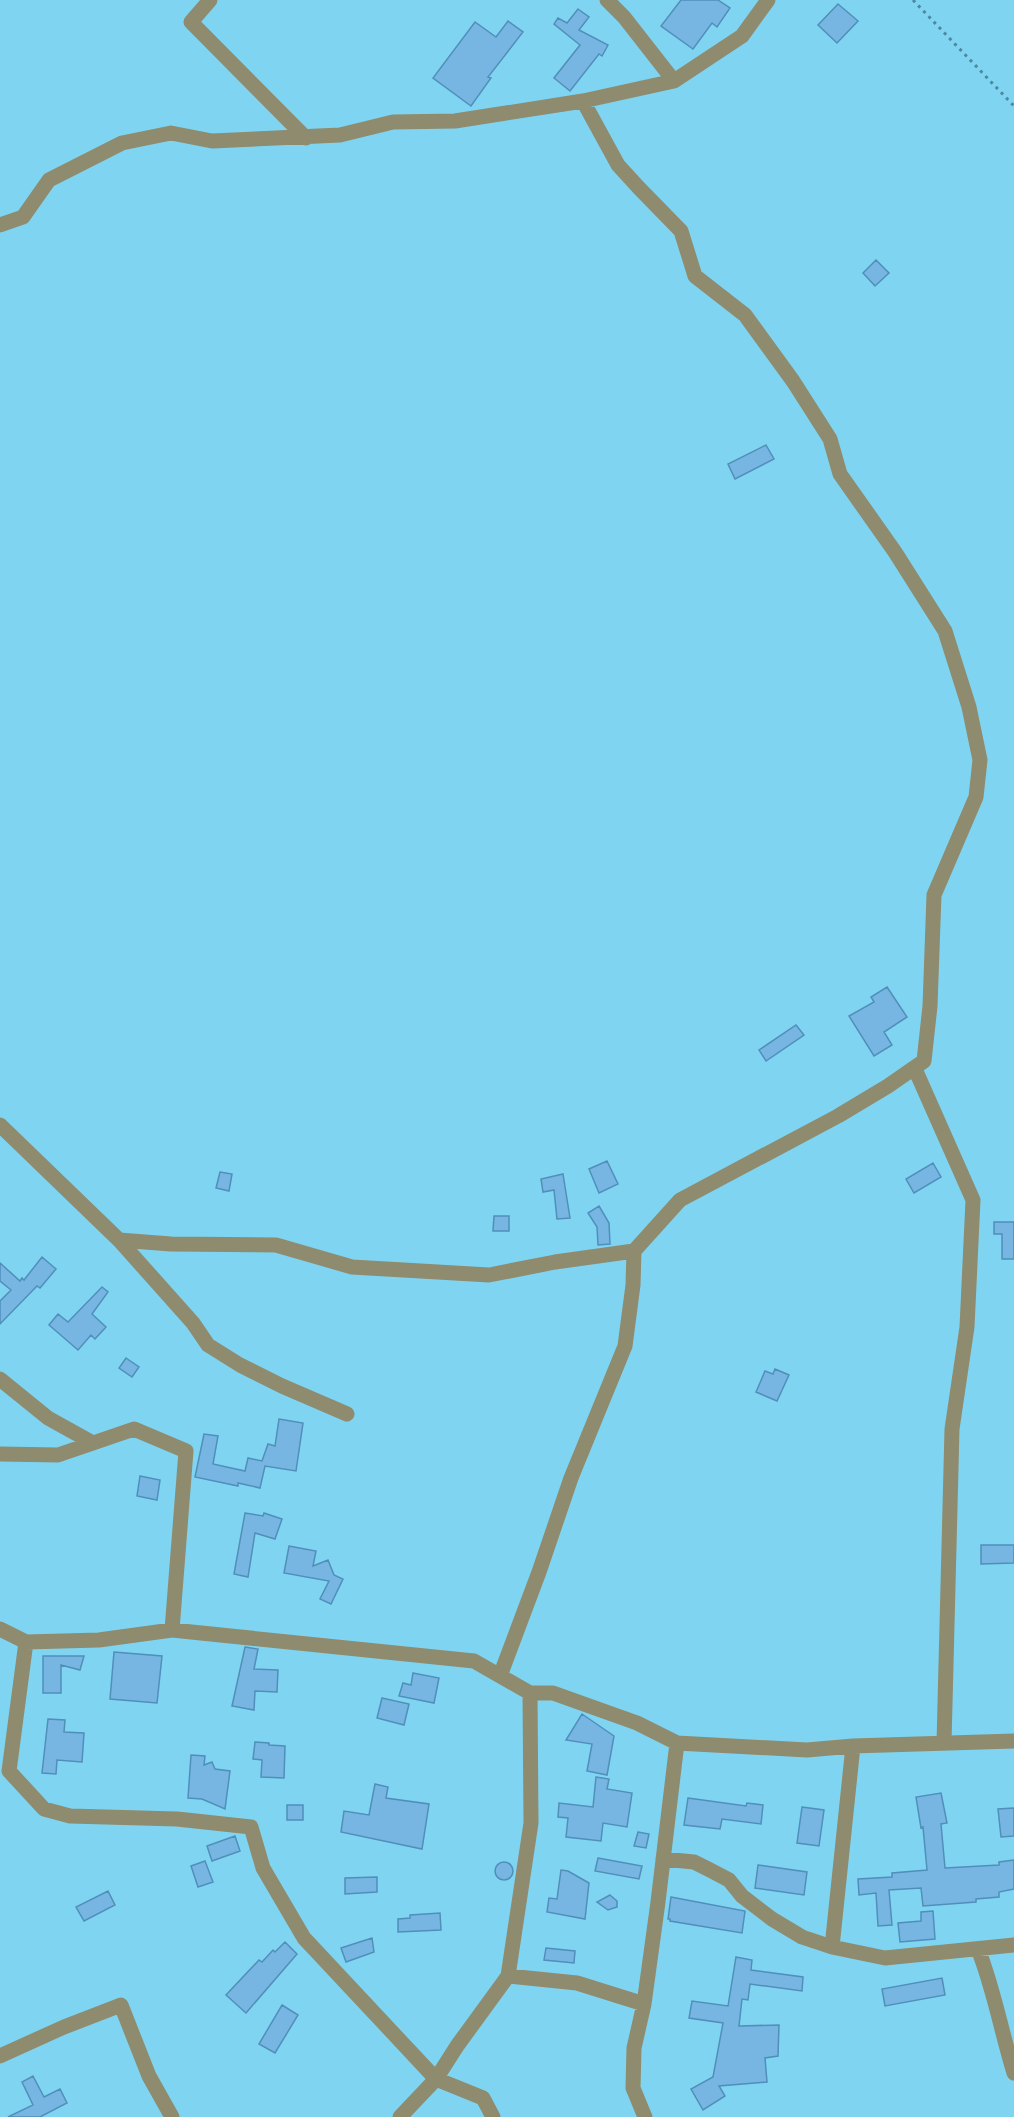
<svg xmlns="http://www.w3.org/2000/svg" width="1014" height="2117" viewBox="0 0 1014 2117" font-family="'Titillium Web',sans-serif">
	<rect width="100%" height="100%" fill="#7fd5f1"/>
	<!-- building -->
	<path fill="#77b6e3" stroke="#508fba" stroke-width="1.5" d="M681,0H718L730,8L717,27L712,23L693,49L661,26Z
		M838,4L858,21L837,43L818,25Z
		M578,9L589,17L579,30L608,45L602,56L599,54L570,91L554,78L580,45L554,24L558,18L567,23Z
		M508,21L523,32L488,77L491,78L471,106L433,78L475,22L496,37Z
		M876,260L889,273L875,286L863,273Z
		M766,445L774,459L735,479L728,464Z
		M887,987L907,1017L884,1032L892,1045L874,1056L849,1016L874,1002L871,997Z
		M796,1025L804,1035L766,1061L759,1050Z
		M607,1161L618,1184L599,1193L589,1169Z
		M933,1163L941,1177L914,1193L906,1179Z
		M220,1172L232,1174L229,1191L216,1188Z
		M563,1174L570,1218L557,1219L554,1190L543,1192L541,1179Z
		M599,1206L609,1223L610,1244L598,1245L597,1227L588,1213Z
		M494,1216H509V1231H493Z
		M994,1222H1014V1259H1002V1234H994Z
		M42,1257L56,1269L40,1288L37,1286L0,1324V1301L11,1290L0,1281V1263L20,1281L22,1278L24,1280Z
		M102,1287L108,1292L92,1314L106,1327L95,1339L91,1335L78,1350L49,1325L58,1314L68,1322Z
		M126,1358L139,1367L132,1377L119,1368Z
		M775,1369L789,1375L777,1401L756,1392L765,1371L773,1374Z
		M279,1419L303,1423L296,1471L265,1466L260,1488L238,1483V1486L195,1477L204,1434L218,1436L213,1464L245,1471L248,1458L262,1461L268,1444L275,1446Z
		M140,1476L160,1480L157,1500L137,1496Z
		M245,1513L263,1516L264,1513L282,1519L275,1539L255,1533L248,1577L234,1574Z
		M981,1545H1014V1563L981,1564Z
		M289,1546L316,1551L313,1566L328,1560L334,1575L343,1579L331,1604L320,1599L329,1581L284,1573Z
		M245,1647L258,1649L254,1669L278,1670L277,1692L255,1691L254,1710L232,1706Z
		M114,1652L162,1656L157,1703L110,1699Z
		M43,1656H84L80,1670L61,1665V1693H43Z
		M413,1673L439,1678L434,1703L399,1696L403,1683L411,1685Z
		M382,1698L409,1704L404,1725L377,1718Z
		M582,1714L614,1736L607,1775L587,1771L592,1744L566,1740Z
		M48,1719L65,1720L64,1732L84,1733L82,1762L57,1760L56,1774L42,1773Z
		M255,1742L269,1743V1745L285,1746L284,1778L261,1777L262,1760L253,1759Z
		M191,1755L205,1756L204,1765L212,1762L215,1769L230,1771L225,1809L202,1799L188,1798Z
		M596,1777L609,1779L607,1789L632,1793L627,1827L603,1823L601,1841L566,1837L568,1818L558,1817L559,1803L593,1807Z
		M375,1784L388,1787L386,1798L429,1804L422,1849L341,1832L344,1811L369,1815Z
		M941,1793L947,1823L941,1824L945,1868L999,1865V1862L1014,1860V1889L999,1892V1897L976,1899V1902L923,1906L921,1888L889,1890L892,1925L878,1926L876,1893L859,1895L858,1879L892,1877V1873L927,1870L923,1827L921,1828L916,1797Z
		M688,1798L746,1806L747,1803L763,1805L761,1824L722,1819L720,1829L684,1825Z
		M287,1805H303V1820H287Z
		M802,1807L824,1810L819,1846L797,1843Z
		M1014,1808V1836L1001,1837L998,1809Z
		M638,1832L649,1834L646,1848L634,1846Z
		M235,1836L240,1851L212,1861L207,1846Z
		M598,1858L642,1866L639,1879L595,1871Z
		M205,1861L213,1882L198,1887L191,1866Z
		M495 1871a9 9 0 1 1 18 0a9 9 0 1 1-18 0Z
		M758,1865L807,1872L804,1895L755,1888Z
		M561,1870L568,1871L589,1883L585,1919L547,1912L549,1898L557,1899Z
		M377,1877V1892L345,1894V1878Z
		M108,1891L115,1905L84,1921L76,1907Z
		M610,1895L617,1901V1907L608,1910L597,1902Z
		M671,1897L745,1911L742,1933L670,1921V1919H668Z
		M933,1911L935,1939L900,1942L898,1923L921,1921V1912Z
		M440,1913L441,1930L398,1932V1919L410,1918V1915Z
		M372,1938L374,1952L346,1962L341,1948Z
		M285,1942L297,1954L246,2013L226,1995L259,1960L262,1962L273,1950L275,1952Z
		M546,1948L575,1951L574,1963L544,1960Z
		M736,1957L752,1960L751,1970L803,1977L802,1991L750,1984L748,2000L742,1999L739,2026L779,2025L778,2056L765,2058L767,2082L719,2086L725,2096L703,2110L691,2089L713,2077L723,2023L689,2018L692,2001L728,2006Z
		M942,1978L945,1995L885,2006L882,1989Z
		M282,2005L298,2015L275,2053L259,2044Z
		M33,2076L44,2097L60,2089L67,2103L40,2117H8L33,2105L22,2082Z"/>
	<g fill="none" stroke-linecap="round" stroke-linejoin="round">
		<!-- path -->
		<path stroke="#4d899d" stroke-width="3" stroke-dasharray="3 4.5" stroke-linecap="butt" d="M913,0L1014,106"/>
		<!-- street -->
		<path stroke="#8f8b6e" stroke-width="15" d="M210,0L191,22L306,138
			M607,0L624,17L674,81
			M0,225L23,217L49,180L122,143L171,133L212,141L340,135L393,122L455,121L583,101L674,81L742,36L768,0
			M915,1069L973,1200L967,1327L952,1429L944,1743
			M0,1125L119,1240L193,1323L208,1345L240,1365L282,1386L347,1414
			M119,1240L171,1244L276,1245L352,1267L489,1275L555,1262L634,1251L680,1200L838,1116L888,1086L924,1061L930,1006L934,895L976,797L980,760L969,707L945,631L895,552L840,474L830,439L793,381L745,315L695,276L681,231L639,188L618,165L583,101
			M0,1379L48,1418L93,1443
			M0,1454L58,1455L134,1429L186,1451L172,1630
			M0,1629L26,1642L99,1640L172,1630L474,1661L530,1693H553L637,1723L677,1743L807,1750L853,1746L1014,1741
			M500,1676L539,1572L571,1478L625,1346L633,1285L634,1251
			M9,1771L44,1809L70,1816L177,1819L251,1827L263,1868L304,1938L436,2079L483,2098L493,2117
			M9,1771L26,1642
			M663,1859L694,1862L710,1870L729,1880L742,1896L772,1919L802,1937L832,1947L885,1958L1014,1945
			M832,1947L853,1746
			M978,1949C994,1989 1001,2031 1014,2073
			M508,1976L577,1983L644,2004
			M0,2056L64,2027L121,2005L149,2076L172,2117
			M400,2117L436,2079L457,2046L508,1976L531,1823L530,1693
			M645,2117L633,2088L634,2048L644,2004L658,1902L677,1743"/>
	</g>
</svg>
